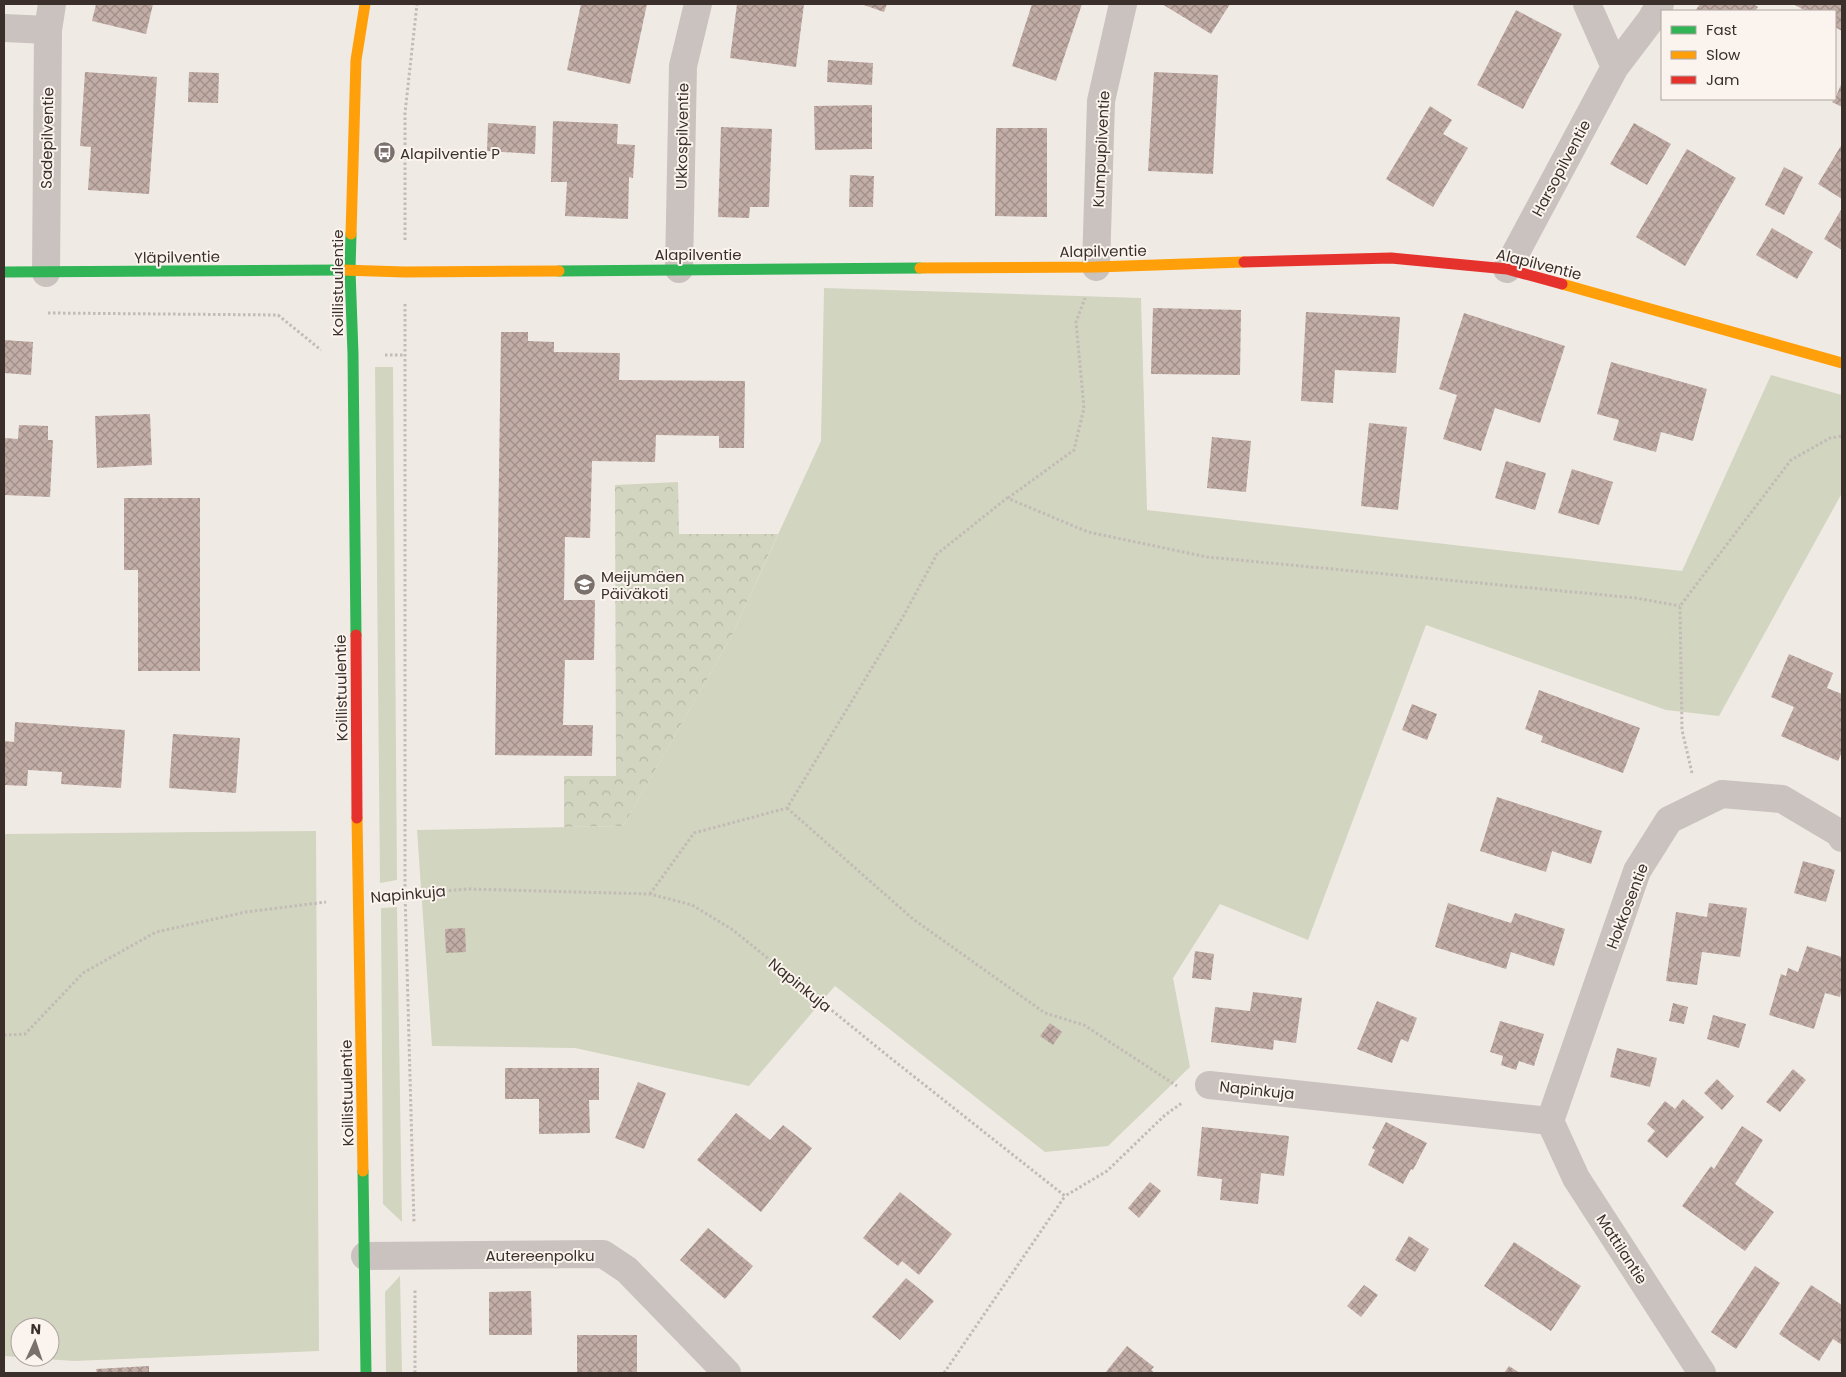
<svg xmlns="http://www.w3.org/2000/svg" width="1846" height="1377" viewBox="0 0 1846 1377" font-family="Poppins,sans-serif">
	<defs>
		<pattern id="forest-crowns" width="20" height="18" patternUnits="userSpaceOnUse" patternTransform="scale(1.25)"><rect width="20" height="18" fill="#d2d5bf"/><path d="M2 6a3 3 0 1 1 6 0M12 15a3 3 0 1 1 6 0" fill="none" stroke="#b5b7a4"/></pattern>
		<pattern id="building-cross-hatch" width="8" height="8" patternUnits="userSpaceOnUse" patternTransform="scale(1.25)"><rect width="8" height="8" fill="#c3aea7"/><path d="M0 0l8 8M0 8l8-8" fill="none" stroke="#a08e88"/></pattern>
	</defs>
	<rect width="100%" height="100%" fill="#f0eae5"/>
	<!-- green -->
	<path fill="#d2d5bf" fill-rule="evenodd" d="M824,288L1141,298L1147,510L1682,571L1771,375L1842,395V493L1719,716L1666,710L1426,625L1308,940L1220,904L1173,978L1190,1067L1108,1146L1045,1152L835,986L749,1086L575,1048L432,1046L417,830L623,826L731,637L821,441Z
		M375,367H393L397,880L380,883Z
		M316,831L319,1351L74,1361L4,1356V834ZM20,1327H50V1357H20Z
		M397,907L402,1222L383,1204L381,908Z
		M400,1276L402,1373H386L385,1292Z"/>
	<!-- forest -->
	<path fill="url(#forest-crowns)" d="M678,482L679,534H778L731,637L623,826L564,827V776H616L615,485Z"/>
	<!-- building -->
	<path fill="url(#building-cross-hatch)" d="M96,4H153L146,34L92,21Z
		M581,4H647L630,84L567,70Z
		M737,4H804L796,67L730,58Z
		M861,4H887L884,12Z
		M1032,4H1082L1056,81L1012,66Z
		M1162,4H1230L1211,34Z
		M1700,4H1753L1758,7L1755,11H1695Z
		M1793,4H1842V31L1835,27V11H1806Z
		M1516,10L1562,34L1523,109L1477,85Z
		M828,60L873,63L872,85L827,82Z
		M85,72L157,77L149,194L88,190L91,147L80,146Z
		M189,72L219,73L218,103L188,102Z
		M1154,72L1218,75L1213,174L1148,171Z
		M1842,82V107L1832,102L1835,99Z
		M872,105V149L815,150L814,106Z
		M1430,106L1452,120L1443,134L1468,148L1433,207L1386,179Z
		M553,121L618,124L617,144L635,145L633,178L629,177L628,219L565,216L567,182H551Z
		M488,123L536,126L535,154L487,151Z
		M1634,123L1671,144L1647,185L1610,164Z
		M721,127L772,129L769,207H750L749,218L718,217Z
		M996,128H1047V217L995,216Z
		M1842,144V199L1818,184Z
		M1687,149L1736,178L1685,266L1636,237Z
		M1784,167L1803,177L1784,215L1765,205Z
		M850,175L874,176L873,207H849Z
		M1842,208V250L1824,239Z
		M1772,228L1813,252L1797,279L1756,255Z
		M1153,308L1241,310L1240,375L1151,374Z
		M1306,312L1400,317L1396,373L1335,370L1333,403L1301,401Z
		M1464,313L1565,346L1540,423L1495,408L1481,451L1443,439L1457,395L1439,389Z
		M501,332H528V341L554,342V352L620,353L619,380L745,381L744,448H719V436L656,435L655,462L592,461L590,538L565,537L564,600H595L594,660H565L563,725H593L592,756L495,755Z
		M4,340L33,342L31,375L4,373Z
		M1611,362L1707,389L1693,441L1661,432L1656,452L1613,440L1619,420L1597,414Z
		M150,414L152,465L97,468L95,416Z
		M1369,423L1407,427L1398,510L1361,506Z
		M19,425L48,426V440H53L50,497L4,495V438L18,439Z
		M1212,437L1251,441L1246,492L1207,488Z
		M1506,461L1546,473L1535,510L1495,498Z
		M1572,469L1613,482L1599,525L1558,513Z
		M124,498H200V671H138V570H124Z
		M1789,654L1833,673L1827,688L1842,694V752L1838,761L1781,736L1794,707L1771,697Z
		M1539,690L1640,728L1623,773L1541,742L1543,736L1525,729Z
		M1412,704L1437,714L1427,740L1402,730Z
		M15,722L125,730L121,788L61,784L62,772L28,770L27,786L4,785V741L14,742Z
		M173,734L240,738L236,793L169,788Z
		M1497,797L1602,831L1591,864L1552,851L1546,872L1480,851Z
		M1803,861L1835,870L1826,902L1794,893Z
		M1448,903L1511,923L1515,913L1565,929L1554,966L1511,952L1506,969L1435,947Z
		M1709,903L1747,908L1740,957L1702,952L1697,985L1666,981L1676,912L1707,917Z
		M465,928L466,952L446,953L445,929Z
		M1807,946L1842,957V989L1840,997L1825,993L1814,1029L1769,1015L1781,974L1786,976L1788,968L1798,972Z
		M1195,951L1214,954L1211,980L1192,978Z
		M1253,992L1302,998L1296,1043L1274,1040L1273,1050L1211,1042L1215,1007L1250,1011Z
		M1377,1001L1417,1018L1408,1042L1401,1039L1392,1063L1357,1049Z
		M1673,1003L1688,1007L1684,1024L1669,1021Z
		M1713,1015L1746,1024L1739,1048L1707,1039Z
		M1500,1021L1544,1034L1534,1066L1519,1061L1516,1070L1501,1065L1503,1056L1490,1052Z
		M1050,1023L1062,1032L1053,1045L1040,1036Z
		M1617,1048L1657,1058L1650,1087L1610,1077Z
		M505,1068H599V1100H589L590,1133L539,1134V1099H505Z
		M1793,1069L1806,1080L1780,1112L1766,1102Z
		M1717,1079L1734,1096L1722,1110L1704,1093Z
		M638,1082L666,1093L644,1149L615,1138Z
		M1683,1099L1704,1117L1667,1158L1647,1141L1655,1131L1647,1124L1665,1101L1675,1109Z
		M736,1113L770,1140L783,1125L812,1148L761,1212L697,1160Z
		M1386,1122L1427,1143L1413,1170L1411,1169L1403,1184L1368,1165L1375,1150L1372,1148Z
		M1742,1126L1763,1140L1735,1184L1774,1212L1745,1251L1682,1206L1711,1166L1714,1169Z
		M1202,1127L1289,1136L1284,1176L1261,1173L1258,1204L1220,1200L1222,1179L1197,1176Z
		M1150,1182L1161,1191L1139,1218L1128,1208Z
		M900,1192L952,1234L919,1275L902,1261L898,1266L863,1238Z
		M708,1228L753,1266L725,1299L680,1260Z
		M1409,1236L1429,1249L1415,1272L1395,1260Z
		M1514,1242L1581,1286L1551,1331L1484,1286Z
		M1755,1266L1780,1283L1736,1349L1711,1332Z
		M906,1278L934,1301L900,1340L872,1317Z
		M1364,1285L1378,1295L1361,1317L1347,1306Z
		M1811,1285L1842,1305V1345L1833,1339L1819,1361L1779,1334Z
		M531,1291L532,1335H489V1292Z
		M577,1335H637V1373H577Z
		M1127,1346L1154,1367L1151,1370L1155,1373H1105Z
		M149,1366V1373H97L96,1369Z
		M1509,1366L1520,1373H1504Z"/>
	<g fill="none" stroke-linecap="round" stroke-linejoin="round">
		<!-- path -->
		<path stroke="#c2bbb6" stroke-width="3" stroke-dasharray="2.5 2.5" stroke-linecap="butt" d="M405,240V113L417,4
			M405,304V893L414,1223
			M48,313L278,315L321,350
			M385,355H405
			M1008,498L1074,450L1084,408L1076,322L1085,298
			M1692,773L1682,730L1680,606L1791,460L1830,438L1842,436
			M787,808L913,919L1045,1013L1084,1025L1177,1086
			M650,894L694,833L787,808L904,615L937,554L1007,498L1088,532L1207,557L1636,598L1680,606
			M389,895L468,889L650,894L692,905L733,930L888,1056L1065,1196L1107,1171L1165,1115L1182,1103
			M4,1035L25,1034L83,973L156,932L246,912L326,902
			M415,1373V1289
			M944,1373L1065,1196"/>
		<!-- street -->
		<path stroke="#c9c2be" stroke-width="28" d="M1587,4L1615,67
			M4,28L48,30
			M1096,267L1101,101L1123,4
			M679,269L683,66L698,4
			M1507,269L1615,67L1650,21L1660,4
			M46,273L48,30L52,4
			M1209,1085L1550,1121
			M1550,1121L1637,871L1669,820L1722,794L1782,799L1839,833L1842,838
			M1550,1121L1576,1178L1702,1373
			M365,1256L603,1254L627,1270L727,1373"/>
		<!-- fast -->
		<path stroke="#30b455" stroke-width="11" d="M351,234L350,270L353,354L356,635
			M559,271L920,268
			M4,272L342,270
			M363,1171L366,1373"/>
		<!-- slow -->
		<path stroke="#ff9f0a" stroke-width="11" d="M351,234L356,60L365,4
			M920,268L1096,267L1244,262
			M342,270L405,272L559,271
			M1562,284L1842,363
			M357,818L363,1171"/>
		<!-- jam -->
		<path stroke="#e5322d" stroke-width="11" d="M1244,262L1391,258L1507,269L1562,284
			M356,635L357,818"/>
	</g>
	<!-- icons -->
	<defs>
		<symbol id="bus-disc" viewBox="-11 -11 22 22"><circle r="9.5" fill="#7a706c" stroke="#fbf4ee"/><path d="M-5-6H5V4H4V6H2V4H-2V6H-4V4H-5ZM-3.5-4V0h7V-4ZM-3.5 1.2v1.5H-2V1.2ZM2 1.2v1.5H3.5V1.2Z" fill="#fff"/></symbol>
		<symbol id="school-disc" viewBox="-11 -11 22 22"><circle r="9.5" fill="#7a706c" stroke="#fbf4ee"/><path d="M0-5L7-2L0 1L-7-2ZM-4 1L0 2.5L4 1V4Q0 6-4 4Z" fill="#fff"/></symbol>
	</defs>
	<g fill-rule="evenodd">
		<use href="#bus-disc" x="372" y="140" width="25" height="25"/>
		<use href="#school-disc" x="572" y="572" width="25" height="25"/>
	</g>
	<g text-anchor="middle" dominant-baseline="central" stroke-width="4" stroke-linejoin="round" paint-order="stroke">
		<!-- street labels -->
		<g font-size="15" fill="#3b2f2b" stroke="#fbf4ee">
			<text transform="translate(682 136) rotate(-89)">Ukkospilventie</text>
			<text transform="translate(47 138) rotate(-89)">Sadepilventie</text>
			<text transform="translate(1101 149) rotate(-87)">Kumpupilventie</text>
			<text transform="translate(1561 168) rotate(-62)">Harsopilventie</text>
			<text transform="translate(1103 251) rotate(-1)">Alapilventie</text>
			<text x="698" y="254">Alapilventie</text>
			<text transform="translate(177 257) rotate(-1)">Yläpilventie</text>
			<text transform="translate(1539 264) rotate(14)">Alapilventie</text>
			<text transform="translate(337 283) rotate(-90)">Koillistuulentie</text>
			<text transform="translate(341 688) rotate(-91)">Koillistuulentie</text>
			<text transform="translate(408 894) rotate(-5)">Napinkuja</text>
			<text transform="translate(1627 906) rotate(-69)">Hokkosentie</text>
			<text transform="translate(800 985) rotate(39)">Napinkuja</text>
			<text transform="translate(1257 1090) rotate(6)">Napinkuja</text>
			<text transform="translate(347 1093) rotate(-91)">Koillistuulentie</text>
			<text transform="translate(1622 1249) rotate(57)">Mattilantie</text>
			<text x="540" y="1255">Autereenpolku</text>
		</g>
		<!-- poi labels -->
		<g font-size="15" fill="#3b2f2b" stroke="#fbf4ee" text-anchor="start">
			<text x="400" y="153">Alapilventie P</text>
			<text x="601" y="576">Meijumäen<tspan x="601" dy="17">Päiväkoti</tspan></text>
		</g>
	</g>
	<!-- border -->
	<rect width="1846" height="1377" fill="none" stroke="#3b2f2b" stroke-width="10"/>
	<!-- legend -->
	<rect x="1661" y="10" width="175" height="90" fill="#fbf4ee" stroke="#aea5a0"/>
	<rect x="1671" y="26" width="25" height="8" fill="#30b455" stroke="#aea5a0"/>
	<text x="1706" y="35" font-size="15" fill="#3b2f2b">Fast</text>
	<rect x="1671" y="51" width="25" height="8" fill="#ff9f0a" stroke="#aea5a0"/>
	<text x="1706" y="60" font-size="15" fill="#3b2f2b">Slow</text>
	<rect x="1671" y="76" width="25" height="8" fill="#e5322d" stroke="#aea5a0"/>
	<text x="1706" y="85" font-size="15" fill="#3b2f2b">Jam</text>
	<!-- north arrow -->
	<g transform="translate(35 1342) rotate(3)"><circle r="24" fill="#fbf4ee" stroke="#aea5a0"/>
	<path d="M0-4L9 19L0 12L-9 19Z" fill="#7a706c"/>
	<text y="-8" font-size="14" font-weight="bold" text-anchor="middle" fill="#3b2f2b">N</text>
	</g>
</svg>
